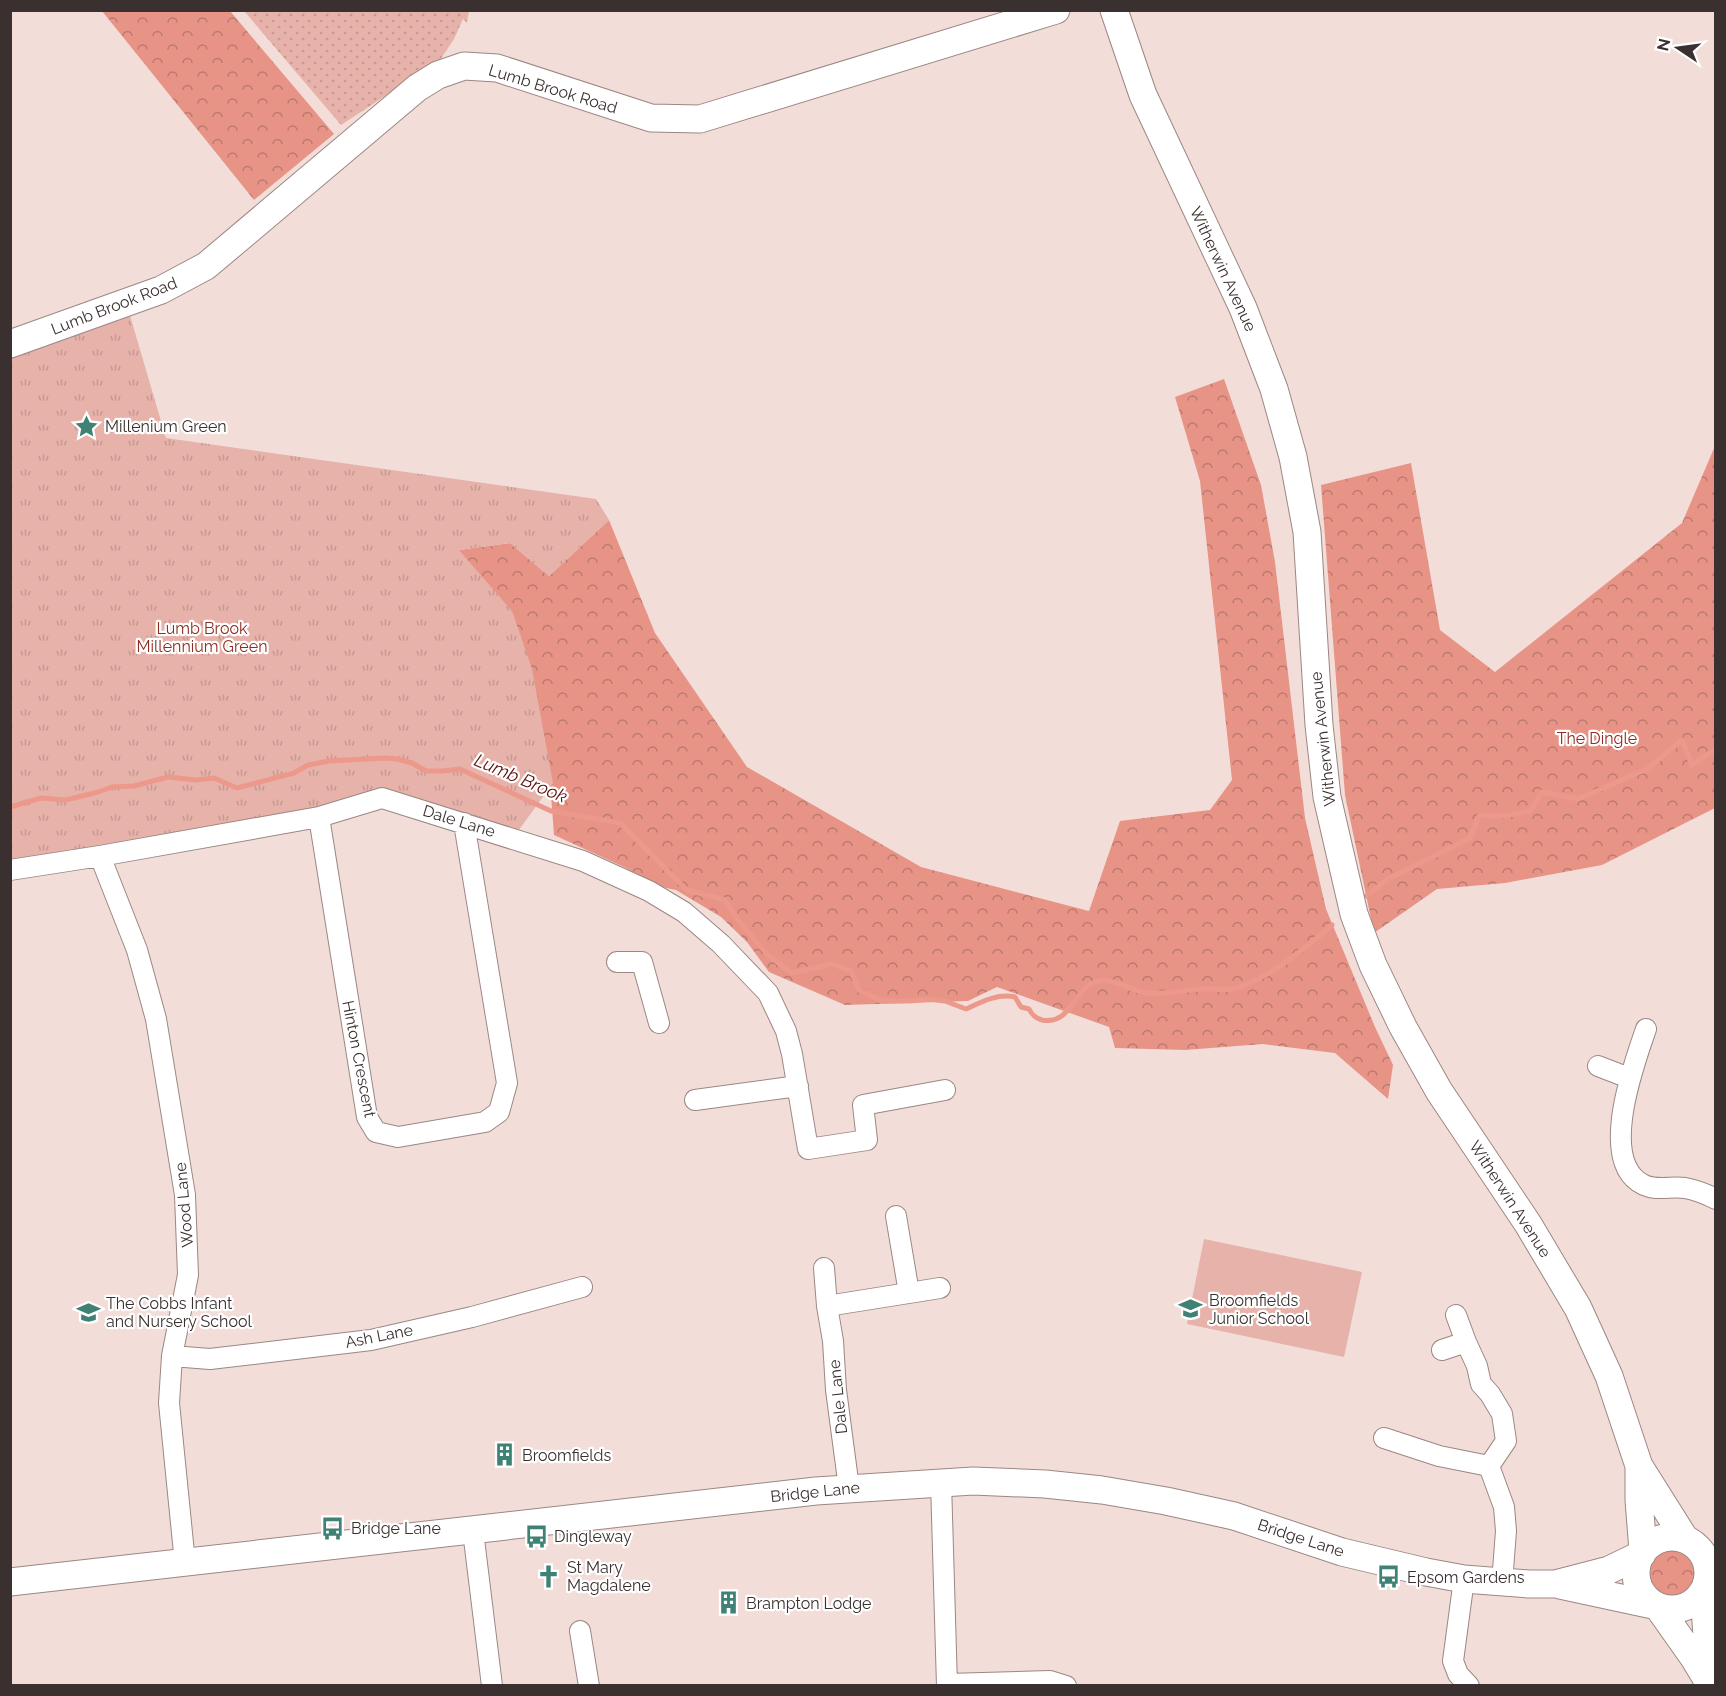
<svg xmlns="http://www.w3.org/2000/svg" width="1726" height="1696" viewBox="0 0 1726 1696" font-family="Raleway,sans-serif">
	<defs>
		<pattern id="grass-dots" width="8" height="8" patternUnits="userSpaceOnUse" patternTransform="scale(1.5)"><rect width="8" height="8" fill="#e6b2a9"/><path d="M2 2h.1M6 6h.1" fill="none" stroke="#c69992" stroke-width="1.8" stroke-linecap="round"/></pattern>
		<pattern id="forest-crowns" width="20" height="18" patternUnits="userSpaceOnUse" patternTransform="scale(1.5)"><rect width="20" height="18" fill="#e79487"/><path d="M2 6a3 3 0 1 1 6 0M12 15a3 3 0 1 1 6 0" fill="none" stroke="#bc796f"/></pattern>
		<pattern id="park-tufts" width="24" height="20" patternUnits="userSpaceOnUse" patternTransform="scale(1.5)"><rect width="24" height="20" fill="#e6b2a9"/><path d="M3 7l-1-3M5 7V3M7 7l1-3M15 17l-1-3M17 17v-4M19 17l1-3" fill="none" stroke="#c69992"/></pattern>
	</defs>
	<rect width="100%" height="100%" fill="#f3ddd9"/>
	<!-- grass -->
	<path fill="url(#grass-dots)" d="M244,11H469L467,23L463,19L454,39L440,60L341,125Z"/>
	<!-- forest -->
	<path fill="url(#forest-crowns)" d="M102,11H230L334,134L254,200Z
		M1224,379L1261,485L1275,562L1305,818L1326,909L1375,1027L1393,1065L1388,1099L1335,1053L1263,1044L1185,1050L1115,1048L1109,1027L997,987L968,1001L845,1005L769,972L747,942L721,917L676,890L661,887L626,868L554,835L550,781L459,550L510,543L549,576L609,520L655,633L747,767L921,867L1089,911L1120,821L1210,810L1232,780L1200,481L1175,397Z
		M1715,446V808L1602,865L1505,883L1437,889L1374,933L1345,795L1321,485L1411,463L1440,630L1495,672L1682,523Z
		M1648 1574a25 25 0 1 1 50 0a25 25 0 1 1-50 0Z"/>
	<!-- park -->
	<path fill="url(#park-tufts)" d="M126,302L166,438L596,499L609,520L549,576L510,543L459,550L512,611L532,669L553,783L513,838L382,798L11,869V343Z"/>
	<!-- garden -->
	<path fill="#e6b2a9" d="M1204,1239L1362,1272L1344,1357L1187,1324Z"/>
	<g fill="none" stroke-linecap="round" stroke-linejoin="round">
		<!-- stream -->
		<path stroke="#ec998c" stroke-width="5" d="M10,807L41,798L66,800L98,792L112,787L134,786L168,777L196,780L214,778L237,788L294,773L308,765L329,761L385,758L397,759L412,763L426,771H443L460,769L551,811L620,823L687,890L725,900L738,920L767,954L791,973L832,964L851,971L859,990L882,1001H910L928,999L945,1001L966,1009C981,1002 998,993 1015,997L1021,1007L1029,1009C1032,1015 1035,1018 1042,1020C1072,1026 1074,985 1099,981C1114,978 1131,991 1147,993C1166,995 1182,990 1201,989C1212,988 1223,991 1233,989C1265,982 1308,946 1332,925
			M1366,896L1388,879L1470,838L1479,816H1505L1530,811L1542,792L1578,799L1647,769L1682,740L1692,765L1716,749"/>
		<defs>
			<path id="street" d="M319,817L367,1117L376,1132L398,1137L485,1122L499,1112L507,1083L464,823
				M100,856L137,950L156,1019L185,1195L188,1275L172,1356L169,1403L185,1563
				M10,870L100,856L319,817L382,798L583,861L649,891L684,912L721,944L768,993L786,1031L792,1054L808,1149L867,1140L863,1105L945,1090
				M617,962H642L659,1023
				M1646,1029C1634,1064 1597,1163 1644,1185C1657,1191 1671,1186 1685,1188C1696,1190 1706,1194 1716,1199
				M1598,1066L1629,1078
				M695,1100L798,1086
				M896,1216L909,1293
				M824,1268L827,1306L833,1341L836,1390L849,1488
				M827,1306L940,1288
				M1456,1315L1466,1342L1477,1366L1481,1384L1490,1394L1502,1414L1506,1441L1489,1466
				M1442,1350L1466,1342
				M172,1356L210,1359L371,1340L472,1317L582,1287
				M1384,1438L1439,1456L1489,1466L1504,1507L1506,1531L1502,1583
				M941,1482L947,1686
				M473,1531L492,1686
				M1464,1579L1453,1661L1458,1674L1469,1686
				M580,1631L589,1686
				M947,1684L1050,1681L1066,1686"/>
			<path id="secondary" d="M1114,10L1143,95L1243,308L1274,389L1293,457L1307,532L1319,725L1327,797L1354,914L1373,965L1403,1027L1439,1091L1528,1224L1578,1308L1609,1376L1639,1466L1685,1539
				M10,344L161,290L206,266L417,88L438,75L464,66L497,68L651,118L700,119L1056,10
				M1639,1468V1500L1643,1551
				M1636 1573a36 36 0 1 1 72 0a36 36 0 1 1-72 0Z
				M10,1582L816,1491L973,1481L1045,1484L1102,1490L1166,1501L1234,1516L1342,1552L1426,1572L1464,1579L1529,1584H1555L1609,1570L1642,1554
				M1560,1585L1653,1605
				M1704,1592L1710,1681
				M1658,1607L1694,1658L1711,1686"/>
		</defs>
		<!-- street casing -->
		<use href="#street" stroke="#9b8783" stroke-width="22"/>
		<!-- secondary casing -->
		<use href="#secondary" stroke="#9b8783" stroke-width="29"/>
		<!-- street -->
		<use href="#street" stroke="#fff" stroke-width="20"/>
		<!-- secondary -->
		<use href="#secondary" stroke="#fff" stroke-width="27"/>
	</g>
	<!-- icons -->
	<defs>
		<symbol id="sight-bare" viewBox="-9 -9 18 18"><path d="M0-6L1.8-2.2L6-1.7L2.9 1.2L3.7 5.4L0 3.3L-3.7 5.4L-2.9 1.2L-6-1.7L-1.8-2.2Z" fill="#3f8275" stroke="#fff" stroke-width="2.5" paint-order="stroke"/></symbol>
		<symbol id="school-bare" viewBox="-9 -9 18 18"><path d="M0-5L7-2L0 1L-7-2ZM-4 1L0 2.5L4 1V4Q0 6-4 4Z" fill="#3f8275" stroke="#fff" stroke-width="2.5" paint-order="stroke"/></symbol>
		<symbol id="building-bare" viewBox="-9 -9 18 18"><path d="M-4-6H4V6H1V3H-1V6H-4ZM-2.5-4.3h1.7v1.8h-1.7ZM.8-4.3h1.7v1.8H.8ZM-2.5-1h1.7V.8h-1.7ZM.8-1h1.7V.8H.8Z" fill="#3f8275" stroke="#fff" stroke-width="2.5" paint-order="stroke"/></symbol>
		<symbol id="bus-bare" viewBox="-9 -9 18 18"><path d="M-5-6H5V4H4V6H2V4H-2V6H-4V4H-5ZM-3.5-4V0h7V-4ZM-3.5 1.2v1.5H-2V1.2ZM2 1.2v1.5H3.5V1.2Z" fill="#3f8275" stroke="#fff" stroke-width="2.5" paint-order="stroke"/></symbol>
		<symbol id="church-bare" viewBox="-9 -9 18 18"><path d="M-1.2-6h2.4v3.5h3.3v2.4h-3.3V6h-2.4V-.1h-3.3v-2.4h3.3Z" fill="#3f8275" stroke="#fff" stroke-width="2.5" paint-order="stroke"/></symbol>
	</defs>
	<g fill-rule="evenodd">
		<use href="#sight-bare" x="70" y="410" width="33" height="33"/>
		<use href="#school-bare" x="1174" y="1292" width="33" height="33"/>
		<use href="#school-bare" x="72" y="1296" width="33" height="33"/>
		<use href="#building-bare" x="488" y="1438" width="33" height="33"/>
		<use href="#bus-bare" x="316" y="1512" width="33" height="33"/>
		<use href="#bus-bare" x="520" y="1520" width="33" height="33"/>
		<use href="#church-bare" x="532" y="1560" width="33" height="33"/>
		<use href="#bus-bare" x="1372" y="1560" width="33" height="33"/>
		<use href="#building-bare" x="712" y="1586" width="33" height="33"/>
	</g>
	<g text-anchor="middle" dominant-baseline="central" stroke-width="4.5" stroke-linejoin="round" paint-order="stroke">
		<!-- street labels -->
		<g font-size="16" fill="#39302f" stroke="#fff">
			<text transform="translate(553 89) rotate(17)">Lumb Brook Road</text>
			<text transform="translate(1223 269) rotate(65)">Witherwin Avenue</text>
			<text transform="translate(114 306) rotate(-21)">Lumb Brook Road</text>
			<text transform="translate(1323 739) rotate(-96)">Witherwin Avenue</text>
			<text transform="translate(459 821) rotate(17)">Dale Lane</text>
			<text transform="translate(359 1059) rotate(79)">Hinton Crescent</text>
			<text transform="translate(1510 1199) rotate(57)">Witherwin Avenue</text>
			<text transform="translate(184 1205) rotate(-95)">Wood Lane</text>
			<text transform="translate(379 1336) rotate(-11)">Ash Lane</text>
			<text transform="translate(838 1397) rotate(-96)">Dale Lane</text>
			<text transform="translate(815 1492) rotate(-6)">Bridge Lane</text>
			<text transform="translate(1301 1538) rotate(18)">Bridge Lane</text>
		</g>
		<!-- poi labels -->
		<g font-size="16" fill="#39302f" stroke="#fff" text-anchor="start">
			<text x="105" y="426">Millenium Green</text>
			<text x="1209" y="1300">Broomfields<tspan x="1209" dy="18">Junior School</tspan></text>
			<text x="106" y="1303">The Cobbs Infant<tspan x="106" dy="18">and Nursery School</tspan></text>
			<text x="522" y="1455">Broomfields</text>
			<text x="351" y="1528">Bridge Lane</text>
			<text x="554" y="1536">Dingleway</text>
			<text x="567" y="1567">St Mary<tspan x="567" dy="18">Magdalene</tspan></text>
			<text x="1407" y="1577">Epsom Gardens</text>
			<text x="746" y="1603">Brampton Lodge</text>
		</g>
		<!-- park labels -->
		<g font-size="16" fill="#8d2c22" stroke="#fff">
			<text x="202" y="628">Lumb Brook<tspan x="202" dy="18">Millennium Green</tspan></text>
			<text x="1597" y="738">The Dingle</text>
		</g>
		<!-- water labels -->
		<g font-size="18" font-style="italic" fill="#5c130d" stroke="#fff">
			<text transform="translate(521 778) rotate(23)">Lumb Brook</text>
		</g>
	</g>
	<!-- border -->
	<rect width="1726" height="1696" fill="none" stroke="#39302f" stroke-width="24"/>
	<!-- north arrow -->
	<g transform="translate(1678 48) rotate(283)" stroke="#ffffff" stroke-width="4.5" paint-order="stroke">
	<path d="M0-4.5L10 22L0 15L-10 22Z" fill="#39302f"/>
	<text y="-9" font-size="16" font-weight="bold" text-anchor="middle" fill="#39302f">N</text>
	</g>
</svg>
